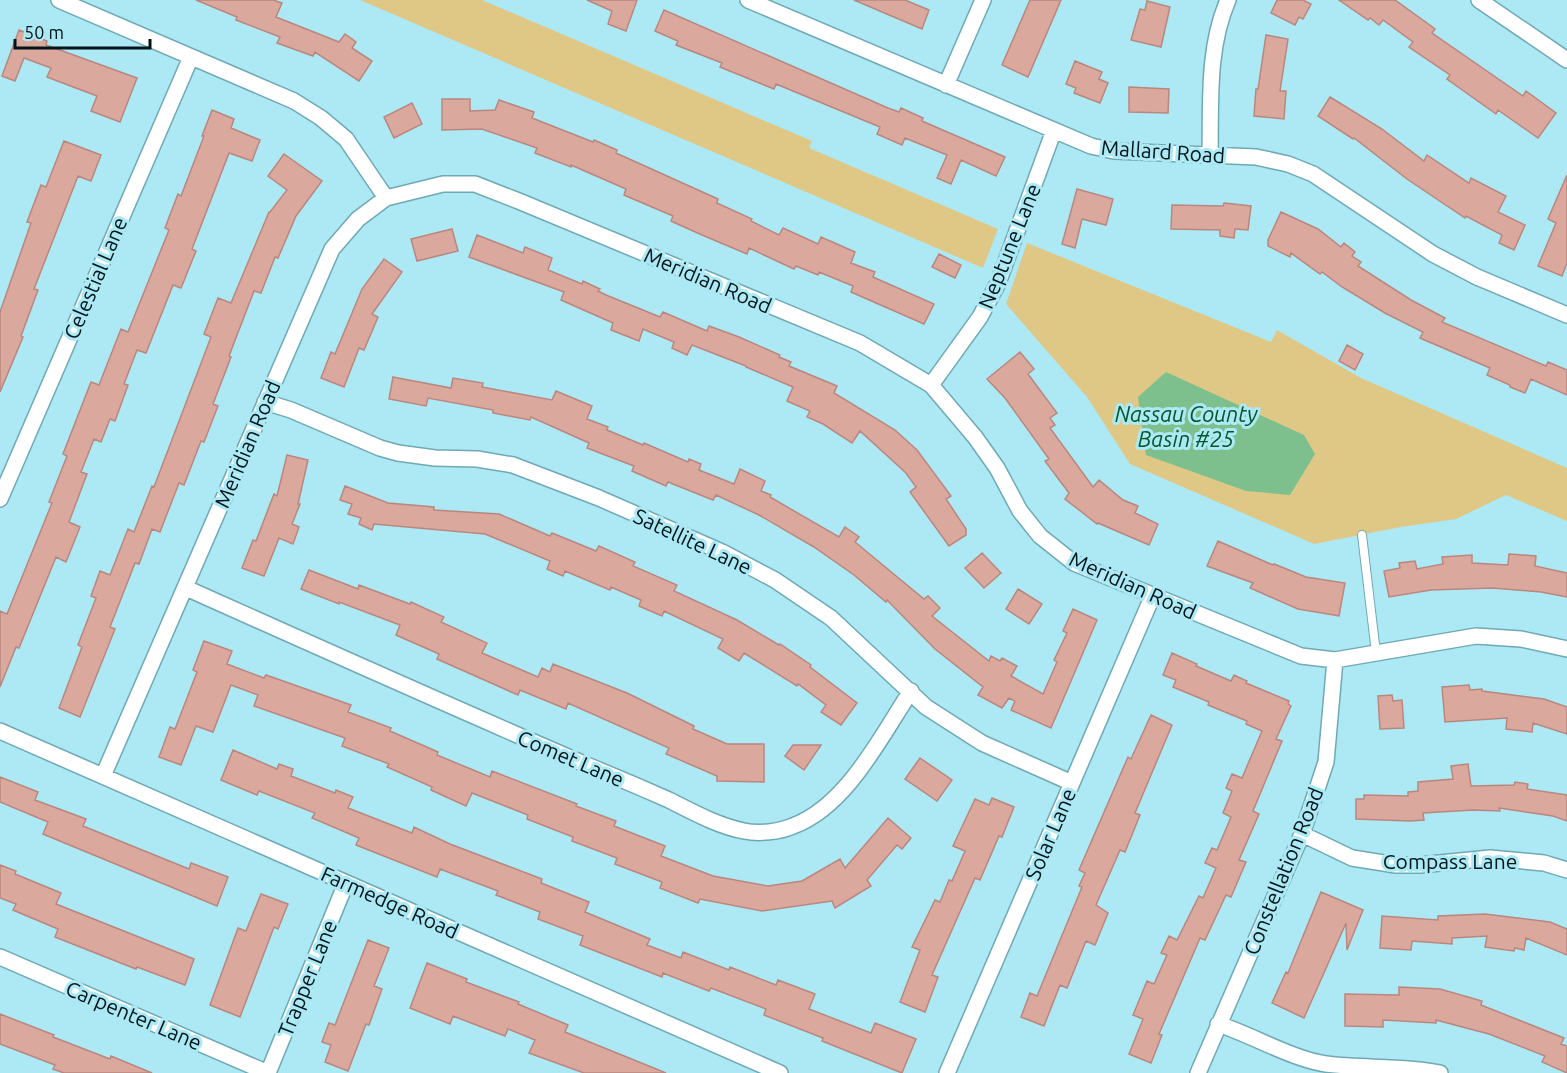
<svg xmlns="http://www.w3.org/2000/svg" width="1567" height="1073" viewBox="0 0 1567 1073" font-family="Ubuntu,sans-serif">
	<rect width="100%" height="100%" fill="#ace9f5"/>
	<!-- green -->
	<path fill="#dfc885" d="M360,0H482L812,141L809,148L998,229L983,268Z
		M1027,243L1271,342L1277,330L1361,378L1567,468V521L1506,495L1456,519L1401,527L1314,544L1130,464L1087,397L1006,304Z"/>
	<!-- water -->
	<path fill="#7dc08d" d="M1166,372L1304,435L1315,454L1290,495L1246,491L1146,455L1138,397Z"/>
	<!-- building -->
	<path fill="#dba89e" stroke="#b9877e" stroke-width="1.5" d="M196,0H273L282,3L276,17L339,42L345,34L356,42L352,48L372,61L359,81L315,52L313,56L277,43L280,37L236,20L237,17Z
		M587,0H637L626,31L608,24L612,11Z
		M854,0H905L929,10L922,29Z
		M1030,0H1061L1028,77L1002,65Z
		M1277,0H1303L1311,4L1303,19L1299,17L1295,25L1271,13Z
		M1339,0H1395L1435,29L1432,33L1523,96L1526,91L1556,113L1538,138L1498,110L1496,114L1447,79L1450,75L1409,47L1413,42L1383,20L1379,25L1370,18L1368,20Z
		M1147,1L1170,7L1161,47L1131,40L1140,9L1145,10Z
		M664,10L888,108L899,112L901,108L923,118L922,121L1005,157L996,176L961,160L951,184L937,178L947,155L905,138L902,145L877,134L880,127L776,84L774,89L720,67L722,63L676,45L678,41L655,31Z
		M19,30L47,41L46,45L137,78L120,122L91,111L97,96L47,77L51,68L24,58L15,81L2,76Z
		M1266,35L1288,39L1280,91H1286L1284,119L1254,116L1256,89H1258Z
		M1075,61L1102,72L1099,79L1108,83L1100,103L1074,93L1076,88L1066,84Z
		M1129,87L1169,89L1168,113L1129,112Z
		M1330,97L1382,129L1424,161L1427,155L1469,183L1471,178L1506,196L1498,212L1525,225L1514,250L1499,243L1502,235L1466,216L1465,218L1407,179L1354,138L1353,139L1318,116Z
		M442,99H470V111L495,110L499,100L534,112L532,118L593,142L594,140L617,150L616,153L718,199L717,203L752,219L751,221L779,235L783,228L818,244L821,237L855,252L851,263L875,272L873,277L934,304L924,324L851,292L853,286L819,272L818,275L796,266L794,269L749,248L747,254L702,235L671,221L673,216L624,195L626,189L571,165V167L535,153L537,148L482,129L442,130Z
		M412,103L422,124L394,138L384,117Z
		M212,110L234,119L231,128L260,140L252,161L229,153L192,249L196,251L181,288L173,285L146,353L137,350L124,384L128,385L115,421L110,419L101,442L94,439L81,472L87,474L69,522L80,527L66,562L56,557L19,648L16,647L0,687V611L7,614L52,503L49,502L67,456L63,454L91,382L99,385L121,329L128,332L169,230L165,228L178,194L181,196L204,136H202Z
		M64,141L101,155L91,181L78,176L34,289L38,290L21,336L23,337L0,392V312L31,223L27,222L41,185L46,187Z
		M284,154L322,181L296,216L278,258L275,257L261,293L254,291L229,356L231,357L213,404L218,406L204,442L201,441L184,485L179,483L160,532L152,529L139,564L135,563L110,627L115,629L80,717L59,708L82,647L78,645L96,598L91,596L100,571L110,575L128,529L134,532L152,486L154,487L211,337L204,334L218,298L231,303L269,212H270L287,190L268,176Z
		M1567,175V263L1562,276L1538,266L1556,223L1548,219Z
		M1077,189L1113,199L1106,225L1082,219L1075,248L1062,244Z
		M1224,203L1251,206L1248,230L1235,229L1234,238L1220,236V230L1171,229L1172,205L1223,206Z
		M1281,212L1318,229L1341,247L1344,243L1355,252L1352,256L1361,262L1358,266L1411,300L1445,318L1442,322L1546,366L1548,362L1567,370V395L1531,379L1525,393L1510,387V385L1487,375L1490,368L1420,338L1423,332L1385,313L1342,287L1322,272L1320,274L1291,253L1290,257L1268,246V240Z
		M452,229L458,251L417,261L411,239Z
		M477,235L523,253L525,247L552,258L548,270L582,284L583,281L600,289L598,291L606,295L660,317L663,312L707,331L709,326L739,337L780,355L779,357L791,362L789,366L837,386L834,393L895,430L917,450L951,496L946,499L966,529V535L949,546L910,492L916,487L906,473L860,431L852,443L823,424L807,417L810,411L787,401L793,387L746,367V366L692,345L687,355L672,348L674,342L643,329L639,341L611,330L613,323L561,300L564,292L469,257Z
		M939,254L961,265L955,278L932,267Z
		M384,259L402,272L372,314L378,317L364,350L359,348L344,387L321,378L331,352L335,354L362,289Z
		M1347,345L1363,354L1355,370L1339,361Z
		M1020,352L1034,369L1028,374L1057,413L1050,418L1055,425L1050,428L1093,487L1099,480L1123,500L1138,506L1135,513L1158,524L1149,545L1098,523L1097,524L1065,499L1069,493L1045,461L1049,459L1005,398L987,379Z
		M393,377L451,388L453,378L483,383L482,387L552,400L556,391L592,406L587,419L608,427L607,430L643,445L644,443L688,462L689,459L701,464L699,470L734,484L740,469L765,481L761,491L771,495L770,497L839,537L845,527L859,537L855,542L924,599L928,596L940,608L932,616L989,661L991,656L1000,661L1002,658L1017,666L1011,676L1043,694L1057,662L1054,660L1067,633L1063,631L1073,609L1097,620L1051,728L1011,710L1015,701L1009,698L1002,708L978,695L983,687L935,649L887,600L886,602L854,575L814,547L759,515L716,495L713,500L668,482L666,486L632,471L634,466L587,448L589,443L531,417L530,420L493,413V410L428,398L426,406L389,399Z
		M287,455L308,460L298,504H300L292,524L299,527L293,544L279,538L264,576L242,568L253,540L256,541L274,494L277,496Z
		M345,486L388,503L434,507V510L499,514L550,536L552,533L596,551L599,546L635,562L633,566L677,585L674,591L737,620L779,645L780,644L811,665L810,667L857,703L841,725L821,712L826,705L798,684L797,686L744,653L739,661L718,648L723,639L664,611L662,616L639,606L641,600L611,587L610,590L565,571L563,576L547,569L550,561L485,534L374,524L372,530L359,524L361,518L348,514L352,504L340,500Z
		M1218,541L1273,565L1274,564L1306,577L1345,583L1339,616L1298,609L1250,588L1253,583L1207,566Z
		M982,553L1001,573L984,588L965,568Z
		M1509,554L1536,556L1535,566L1567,573V597L1541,592L1492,588L1431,590L1389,597L1384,571L1400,568L1399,563L1415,561L1417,569L1443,564L1442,557L1472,555V563L1508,565Z
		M309,570L358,589L359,585L410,604L411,602L444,617L441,622L487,643L482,653L538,677L542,668L550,672L553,664L627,693L694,726L693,729L727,744H764V782L717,781V776L666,754L669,748L568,703L566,709L520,690L518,695L437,659L439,654L396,635L400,625L339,602V604L301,589Z
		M1018,589L1042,604L1029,624L1006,609Z
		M204,641L232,651L227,664L264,678L266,675L351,705L348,712L391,728L390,731L438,752L437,755L490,777L492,771L577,804L576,806L616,821L614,826L665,846L661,856L713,876L768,886L802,881L840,859L845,868L888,818L911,838L902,849L897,845L867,880L871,886L835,908L832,901L762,911L700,899L698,903L660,888L662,882L615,864L617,858L572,841L573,837L527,819L528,815L472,793L466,806L431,790L432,787L387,767L389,764L342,746L345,738L254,706L258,695L231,685L213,732L196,726L181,765L159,757L170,727L175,729L197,672L193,670Z
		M1172,653L1197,664L1196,666L1231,681L1234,675L1247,681L1246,683L1289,701L1288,704L1291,706L1276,739L1282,741L1253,811L1259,814L1239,860L1246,862L1231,897L1226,895L1205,940L1200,938L1159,1034L1162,1035L1151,1063L1129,1054L1143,1019L1133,1015L1147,981L1154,984L1167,955L1161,953L1169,936L1177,940L1199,896L1203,898L1216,868L1205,863L1212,848L1217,850L1231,817L1223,813L1232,791L1226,788L1232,774L1242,778L1262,731L1246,724L1247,721L1208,705L1209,702L1173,687L1176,680L1163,675Z
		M1469,685L1470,690L1482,689V691L1544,699L1567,707V734L1533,723L1532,732L1506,729L1507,718L1445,722L1442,687Z
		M1392,695L1393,701L1402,700L1404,728L1380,729L1378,696Z
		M1151,715L1172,725L1135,813L1140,815L1125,852L1120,850L1096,905L1108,913L1095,945L1086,941L1067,988L1060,985L1044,1026L1021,1017L1030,993L1037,996L1082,887L1079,886L1085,873L1079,870L1128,757L1131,759Z
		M793,745H821L804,770L785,756Z
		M233,750L277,769L279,764L293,769L291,776L335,793L336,790L353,797L348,808L412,833L414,827L450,844L542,879L541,883L589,902L585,912L650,939L647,945L681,958L683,952L729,970L730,967L776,985L778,980L815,994L809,1009L871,1033L875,1023L916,1039L902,1073L822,1041L823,1038L764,1015L766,1009L711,988L709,991L663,973L662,977L580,945L583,936L538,919L540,912L496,895L498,891L440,869L437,877L356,845L359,838L312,818L315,813L259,791L257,795L221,780Z
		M920,758L952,780L937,801L905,779Z
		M1468,764L1471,786L1514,785L1515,782L1528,784L1527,789L1567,795V821L1553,816L1499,808L1500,811L1473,810L1423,813L1424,820L1410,821L1356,819V799H1364V795L1408,796V792L1418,791V782L1453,779L1451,766Z
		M0,777L38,792L35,800L86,819L83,826L189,869L191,863L228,877L217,906L43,834L48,822L0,802Z
		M992,798L1014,807L1002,837L999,836L980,880L975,878L932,975L938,977L925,1012L900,1002L920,950L912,947L935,900L940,902L949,880L952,881L965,851L953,846L975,799L989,805Z
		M0,865L16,871L15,874L61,893L56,904L194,959L185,985L137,967L136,969L55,937L58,929L13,910L16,904L0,898Z
		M1321,892L1363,910L1347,950L1346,923L1304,1018L1272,1003L1286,972L1288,973Z
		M261,894L288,904L278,929L274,927L240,1017L210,1005L238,928L246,931Z
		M1485,914L1550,922L1567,929V955L1526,938L1524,950L1515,948L1514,951L1485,947L1487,936L1452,938V944L1412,941L1411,950L1380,948L1382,916L1438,920V916Z
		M368,940L389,948L374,986L382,989L369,1025L366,1024L348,1071L325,1062L331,1045L322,1042L329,1023L335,1025Z
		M427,963L467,979L466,982L519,1002L518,1004L568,1025L565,1032L666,1073H584L529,1053L535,1040L508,1029L505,1036L453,1016L450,1024L410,1008Z
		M1399,987L1440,989L1482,1001L1481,1005L1564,1038L1561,1044L1567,1046V1073L1542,1062L1545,1056L1489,1034L1436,1020V1023L1383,1020V1027L1345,1026V994L1399,995Z
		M0,1014L54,1035L53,1037L110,1059L111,1056L152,1073H64L53,1069L55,1065L0,1044Z"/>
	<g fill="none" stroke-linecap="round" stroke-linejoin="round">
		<defs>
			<path id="service" d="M1362,535L1376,653"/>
			<path id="minor" d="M59,0L294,101L321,118L346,139L386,198
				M748,0L1091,146L1114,151L1256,157L1288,164L1313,174L1433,254L1477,277L1567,315
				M1479,0L1567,60
				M946,85L983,0
				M1210,155C1211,104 1207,48 1228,0
				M931,385L980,317L998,283L1054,130
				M265,402L291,410L380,448L398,453L435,458L477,459L513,465L599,498L722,552L775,580L831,618L926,707L982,743L1072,783
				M0,499L191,57
				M186,588C320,648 454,708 589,766C616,777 642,788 669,800C693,812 718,826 744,831C759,834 779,832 793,826C847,806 881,736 911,691
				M0,731L780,1073
				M103,776L332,249L358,219L386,198L443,184H475L521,202L860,343L931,385L975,437L997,468L1020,511L1040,536L1074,563L1301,656L1335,660L1476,636L1521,639L1567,649
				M1302,834L1352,858L1396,865H1420L1490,858L1544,863L1567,870
				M0,957L268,1073
				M1218,1024C1252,1035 1292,1059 1326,1064C1363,1069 1403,1065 1440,1073
				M268,1073L346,883
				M947,1073L1153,595
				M1198,1073L1302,834L1326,762L1335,660"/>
		</defs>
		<!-- service casing -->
		<use href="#service" stroke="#6ea9b4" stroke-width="10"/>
		<!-- minor casing -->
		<use href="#minor" stroke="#6ea9b4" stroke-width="18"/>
		<!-- service -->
		<use href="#service" stroke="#fff" stroke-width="8"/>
		<!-- minor -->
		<use href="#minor" stroke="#fff" stroke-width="15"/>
	</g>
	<g text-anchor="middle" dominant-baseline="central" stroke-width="6" stroke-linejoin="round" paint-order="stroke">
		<!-- street labels -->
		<g font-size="21" fill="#001519" stroke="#ace9f5">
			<text transform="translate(1163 151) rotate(4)">Mallard Road</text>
			<text transform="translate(1009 246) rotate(-68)">Neptune Lane</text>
			<text transform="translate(95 278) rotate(-67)">Celestial Lane</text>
			<text transform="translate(708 280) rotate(23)">Meridian Road</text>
			<text transform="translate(247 444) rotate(-67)">Meridian Road</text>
			<text transform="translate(693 541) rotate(25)">Satellite Lane</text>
			<text transform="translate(1133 585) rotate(24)">Meridian Road</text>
			<text transform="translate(571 758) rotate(23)">Comet Lane</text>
			<text transform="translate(1050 834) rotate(-67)">Solar Lane</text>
			<text x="1450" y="861">Compass Lane</text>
			<text transform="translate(1283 871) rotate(-68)">Constellation Road</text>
			<text transform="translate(390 902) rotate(24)">Farmedge Road</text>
			<text transform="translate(307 978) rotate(-68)">Trapper Lane</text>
			<text transform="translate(134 1015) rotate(23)">Carpenter Lane</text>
		</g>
		<!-- water labels -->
		<g font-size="22" font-style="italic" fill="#055628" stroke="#ace9f5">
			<text x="1186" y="413">Nassau County<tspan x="1186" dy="25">Basin #25</tspan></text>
		</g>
	</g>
	<!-- scale -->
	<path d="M15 39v9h135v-9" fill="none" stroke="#001519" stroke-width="3"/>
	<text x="24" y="39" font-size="18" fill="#001519" stroke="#ace9f5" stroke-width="4.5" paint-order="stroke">50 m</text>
</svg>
